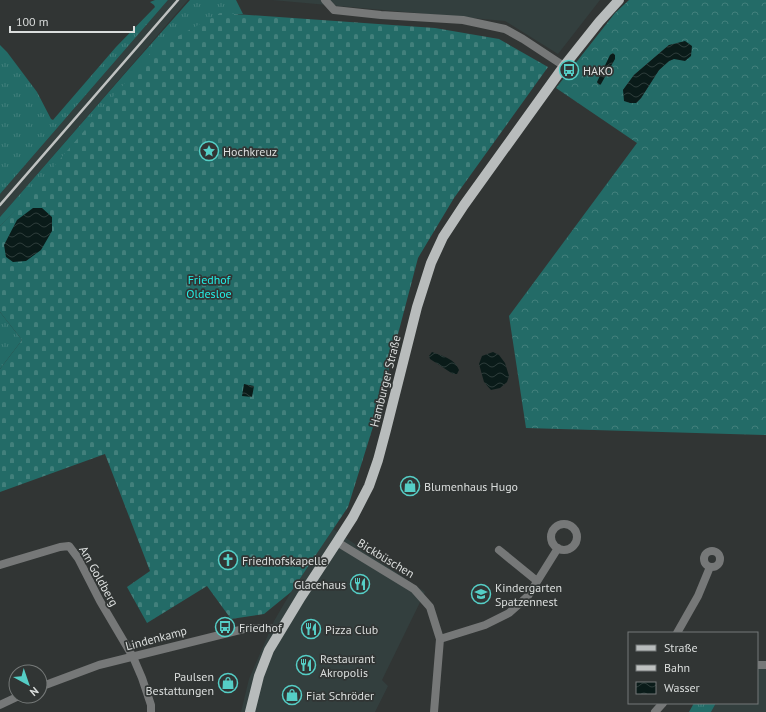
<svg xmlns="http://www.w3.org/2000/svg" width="766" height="712" viewBox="0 0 766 712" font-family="'PT Sans',sans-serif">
	<defs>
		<pattern id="grass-tufts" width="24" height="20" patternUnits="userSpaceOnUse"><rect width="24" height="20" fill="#236b67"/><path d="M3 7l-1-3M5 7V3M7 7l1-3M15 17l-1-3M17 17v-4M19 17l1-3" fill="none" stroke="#42807c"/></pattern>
		<pattern id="forest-crowns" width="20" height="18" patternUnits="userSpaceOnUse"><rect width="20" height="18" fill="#236b67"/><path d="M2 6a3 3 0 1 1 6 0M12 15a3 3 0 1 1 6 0" fill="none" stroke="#42807c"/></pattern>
		<pattern id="cemetery-stones" width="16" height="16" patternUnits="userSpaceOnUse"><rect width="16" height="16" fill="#236b67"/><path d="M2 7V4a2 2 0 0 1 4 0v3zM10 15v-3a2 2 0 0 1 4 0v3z" fill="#42807c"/></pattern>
		<pattern id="water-waves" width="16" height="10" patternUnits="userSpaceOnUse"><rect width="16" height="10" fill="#0a1b19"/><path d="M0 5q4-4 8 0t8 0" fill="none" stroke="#2d3c3a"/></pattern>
	</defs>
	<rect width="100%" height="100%" fill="#313534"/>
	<!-- built -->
	<path fill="#333f3e" d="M168,0H188L0,217V194Z
		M272,0H600L558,54L505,21Z
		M333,529L425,592L382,680L388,686L375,712H241L249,679L274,621L291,592Z
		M757,669H766V712H711L716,703H757Z"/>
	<!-- grass -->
	<path fill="url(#grass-tufts)" d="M155,0H168L0,194V45L7,52L37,92L51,119L53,120L116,47L155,7L154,5L150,2Z
		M190,0H236L243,14H220L0,226V217L128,70Z
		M0,312L22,340L0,369Z
		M694,703H716L711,712H689Z"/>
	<!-- forest -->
	<path fill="url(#forest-crowns)" fill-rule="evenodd" d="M629,0H766V435L526,428L509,316L637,143L556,88L615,13ZM669,45L673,59L669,61L659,70L641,98L636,103H630L623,90L634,75Z"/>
	<!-- cemetery -->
	<path fill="url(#cemetery-stones)" d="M220,13L435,28L499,39L548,67L454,198L418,258L377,414L348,507L291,592L264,614L231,619L207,586L147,623L127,587L150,571L105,454L0,492V369L22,340L0,312V226L21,205L153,50Z"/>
	<!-- water -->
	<path fill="url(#water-waves)" d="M685,41L692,46L691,56L685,61L674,59L669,61L659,70L641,98L636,103H630L624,101L623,90L634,75L669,45Z
		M613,53L615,55V59L601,84L600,85L598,84L597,82L610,55Z
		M33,208H42L52,217V231L41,250L26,261L13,262L6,257L4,245L17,220Z
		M432,352C443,356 455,359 459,370L457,374H453L430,359L429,356Z
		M493,352L499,355L505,363L509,376L507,382L500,388L491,390L484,382L479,364L482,356Z
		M244,384L254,386L252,397L242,396Z"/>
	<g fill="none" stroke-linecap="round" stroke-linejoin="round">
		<!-- minor -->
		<path stroke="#767878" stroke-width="8" d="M325,0L334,10L381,15L463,20L505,29L523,39L564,66
			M551 537a13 13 0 1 1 26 0a13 13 0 1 1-26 0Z
			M337,542L414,589L430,607L440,639L434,712
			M499,550L537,581
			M704 559a8 8 0 1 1 16 0a8 8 0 1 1-16 0Z
			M0,565L60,547L69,546L78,558L100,601L133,657L142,678L151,705V712
			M677,633L698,596L710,567
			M440,639L485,625L509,613L528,596L558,548
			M757,665H766
			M40,687L99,665L248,628L281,629
			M0,705L19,696
			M655,712L663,703"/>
		<!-- primary -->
		<path stroke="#b8bcbc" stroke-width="10" d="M250,712L259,676L269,650L301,597L337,542L353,517L369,486L378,460L386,430L417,307L431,263L443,237L464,205L564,66L599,22L619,0"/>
		<!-- rail -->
		<path stroke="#bfc2c1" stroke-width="2.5" d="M0,205L178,0"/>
	</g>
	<!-- icons -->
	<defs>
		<symbol id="bus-ring" viewBox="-11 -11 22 22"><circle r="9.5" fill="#313534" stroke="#55cec6" stroke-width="1.5"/><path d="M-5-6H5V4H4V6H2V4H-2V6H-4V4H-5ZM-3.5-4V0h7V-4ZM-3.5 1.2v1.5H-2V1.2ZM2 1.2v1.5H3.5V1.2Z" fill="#55cec6"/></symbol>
		<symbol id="sight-ring" viewBox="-11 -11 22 22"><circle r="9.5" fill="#313534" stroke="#55cec6" stroke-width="1.5"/><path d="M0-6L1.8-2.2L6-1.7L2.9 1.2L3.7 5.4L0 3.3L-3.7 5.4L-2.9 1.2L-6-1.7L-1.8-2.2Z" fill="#55cec6"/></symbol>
		<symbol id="shop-ring" viewBox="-11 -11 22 22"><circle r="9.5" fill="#313534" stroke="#55cec6" stroke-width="1.5"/><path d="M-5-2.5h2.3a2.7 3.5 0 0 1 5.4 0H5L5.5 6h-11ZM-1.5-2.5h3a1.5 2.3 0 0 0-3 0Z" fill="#55cec6"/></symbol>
		<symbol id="church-ring" viewBox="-11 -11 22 22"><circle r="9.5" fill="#313534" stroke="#55cec6" stroke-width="1.5"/><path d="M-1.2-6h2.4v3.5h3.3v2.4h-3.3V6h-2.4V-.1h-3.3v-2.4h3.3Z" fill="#55cec6"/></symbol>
		<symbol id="restaurant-ring" viewBox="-11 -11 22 22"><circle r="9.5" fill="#313534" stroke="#55cec6" stroke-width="1.5"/><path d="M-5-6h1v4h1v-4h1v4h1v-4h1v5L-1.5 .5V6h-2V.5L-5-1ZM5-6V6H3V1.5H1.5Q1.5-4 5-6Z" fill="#55cec6"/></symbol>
		<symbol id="school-ring" viewBox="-11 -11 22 22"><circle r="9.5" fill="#313534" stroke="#55cec6" stroke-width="1.5"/><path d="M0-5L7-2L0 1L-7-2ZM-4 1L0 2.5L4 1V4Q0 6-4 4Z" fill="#55cec6"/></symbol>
	</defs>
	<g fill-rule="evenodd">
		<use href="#bus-ring" x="558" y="59" width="22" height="22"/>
		<use href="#sight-ring" x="198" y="140" width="22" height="22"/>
		<use href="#shop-ring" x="399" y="475" width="22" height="22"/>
		<use href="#church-ring" x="217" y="549" width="22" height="22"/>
		<use href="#restaurant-ring" x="349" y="573" width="22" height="22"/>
		<use href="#school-ring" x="470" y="583" width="22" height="22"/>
		<use href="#bus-ring" x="214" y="616" width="22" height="22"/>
		<use href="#restaurant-ring" x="300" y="618" width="22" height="22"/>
		<use href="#restaurant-ring" x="295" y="654" width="22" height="22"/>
		<use href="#shop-ring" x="217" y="672" width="22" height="22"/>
		<use href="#shop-ring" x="281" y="684" width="22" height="22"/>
	</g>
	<g text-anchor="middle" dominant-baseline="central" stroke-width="3.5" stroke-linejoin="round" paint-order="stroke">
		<!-- poi labels -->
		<g font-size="12" fill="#dbdedd" stroke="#313534" text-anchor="start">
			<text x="583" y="70">HAKO</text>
			<text x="223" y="151">Hochkreuz</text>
			<text x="424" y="486">Blumenhaus Hugo</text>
			<text x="242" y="560">Friedhofskapelle</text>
			<text x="346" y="584" text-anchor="end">Glacehaus</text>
			<text x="495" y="587">Kindergarten<tspan x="495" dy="14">Spatzennest</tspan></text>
			<text x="239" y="627">Friedhof</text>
			<text x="325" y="629">Pizza Club</text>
			<text x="320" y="658">Restaurant<tspan x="320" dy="14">Akropolis</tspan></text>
			<text x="214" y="676" text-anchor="end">Paulsen<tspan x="214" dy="14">Bestattungen</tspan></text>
			<text x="306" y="695">Fiat Schröder</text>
		</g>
		<!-- park labels -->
		<g font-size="12" fill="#22efe6" stroke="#313534">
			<text x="209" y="279">Friedhof<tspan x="209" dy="14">Oldesloe</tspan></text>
		</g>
		<!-- street labels -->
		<g font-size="12" fill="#dbdedd" stroke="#313534">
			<text transform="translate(385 381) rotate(-76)">Hamburger Straße</text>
			<text transform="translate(386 558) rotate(31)">Bickbüschen</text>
			<text transform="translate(99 576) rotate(61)">Am Goldberg</text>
			<text transform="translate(156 638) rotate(-15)">Lindenkamp</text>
		</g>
	</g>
	<!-- legend -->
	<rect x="628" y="632" width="130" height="72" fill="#313534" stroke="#757978"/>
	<rect x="636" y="645" width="20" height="6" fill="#b8bcbc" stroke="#757978"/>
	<text x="664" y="652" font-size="12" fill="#dbdedd">Straße</text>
	<rect x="636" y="665" width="20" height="6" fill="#bfc2c1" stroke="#757978"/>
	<text x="664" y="672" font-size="12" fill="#dbdedd">Bahn</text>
	<rect x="636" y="682" width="20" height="12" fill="url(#water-waves)" stroke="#757978"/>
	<text x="664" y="692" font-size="12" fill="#dbdedd">Wasser</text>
	<!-- north arrow -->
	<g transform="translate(28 684) rotate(140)"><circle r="19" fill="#313534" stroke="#757978"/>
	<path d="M0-3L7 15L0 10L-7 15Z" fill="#55cec6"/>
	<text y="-6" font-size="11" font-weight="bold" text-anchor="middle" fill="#dbdedd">N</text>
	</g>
	<!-- scale -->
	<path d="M10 26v6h124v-6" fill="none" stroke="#dbdedd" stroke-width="2"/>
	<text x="16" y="26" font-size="12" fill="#dbdedd" stroke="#313534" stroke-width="3" paint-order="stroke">100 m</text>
</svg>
